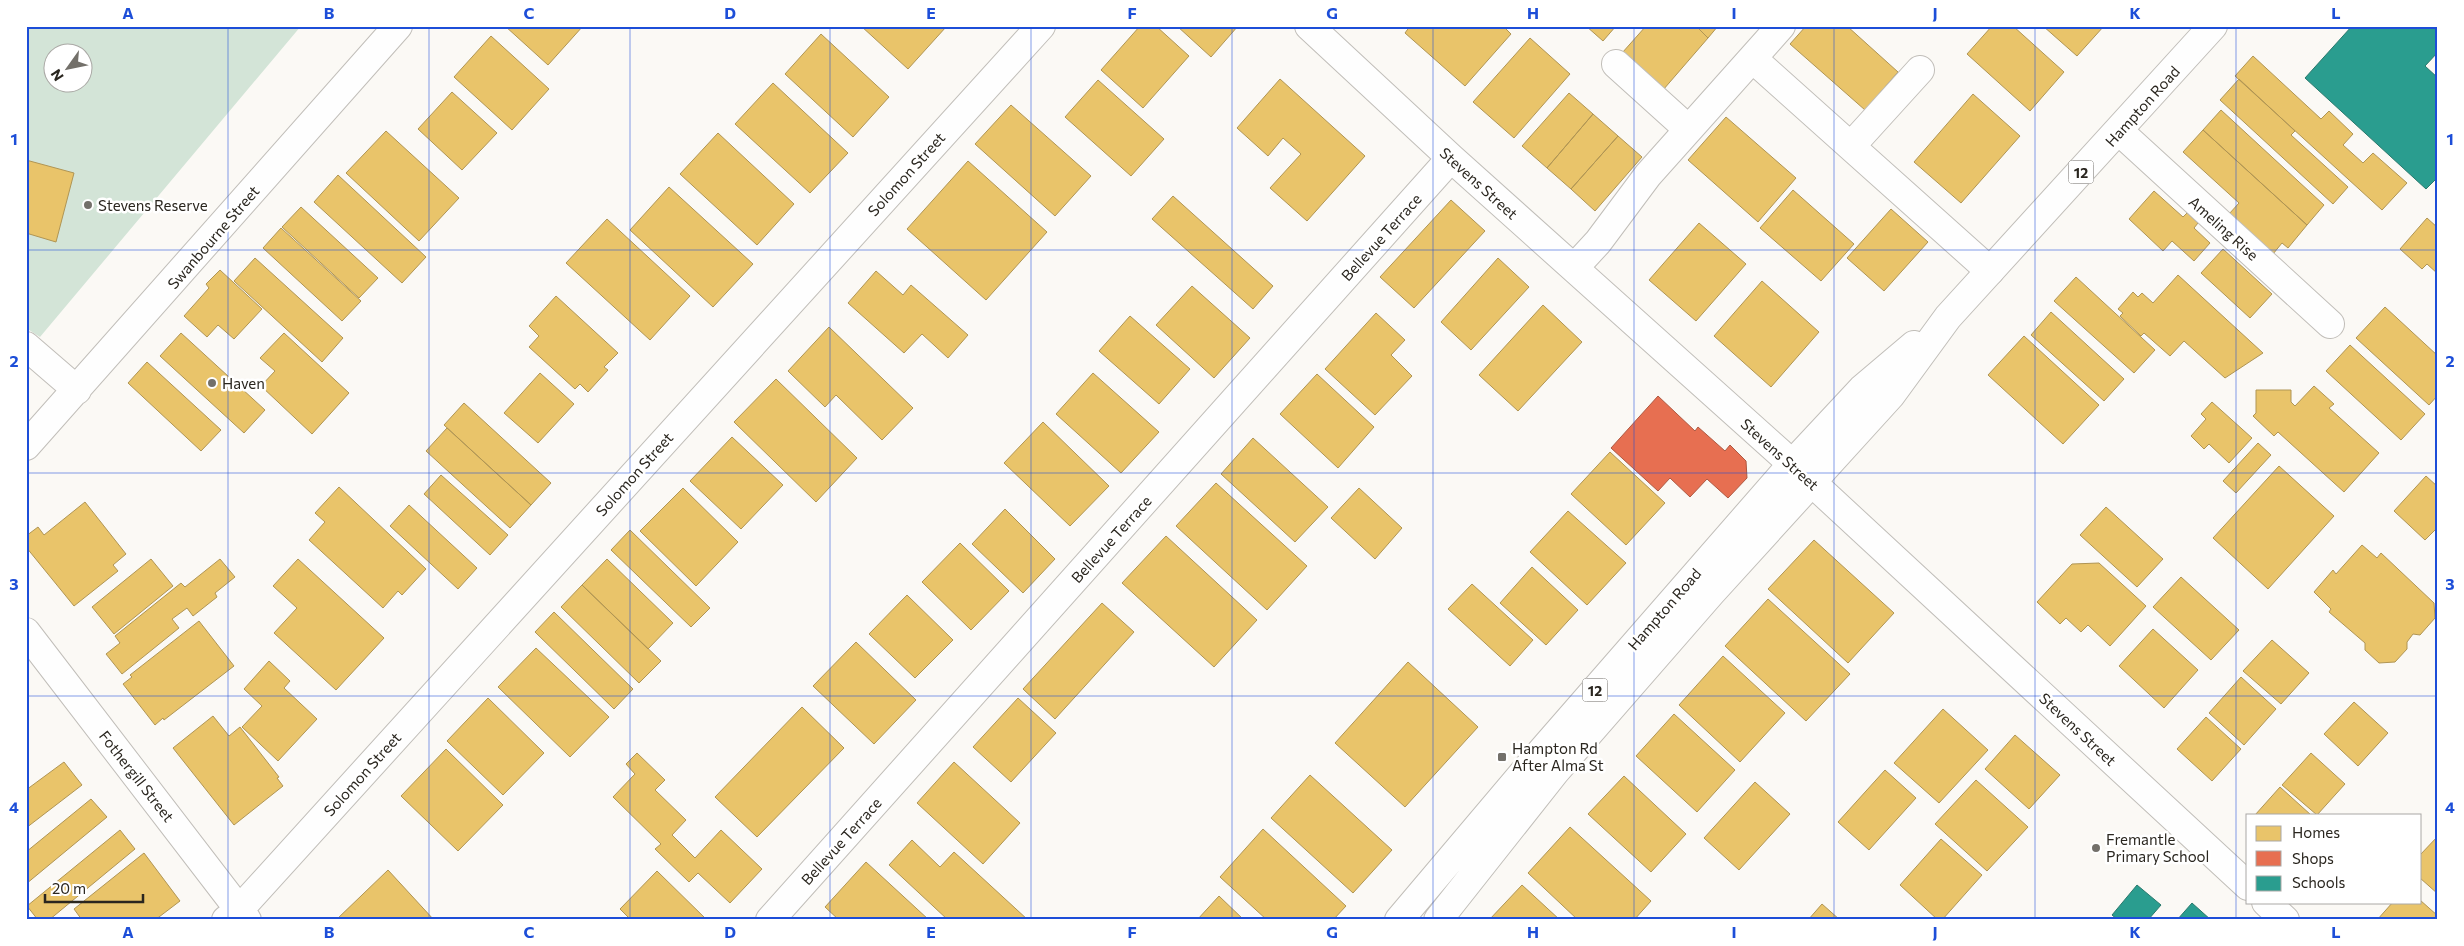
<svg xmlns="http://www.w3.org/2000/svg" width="2464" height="946" viewBox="0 0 2464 946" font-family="Commissioner,sans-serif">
	<rect width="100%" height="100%" fill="#fbf9f5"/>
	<!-- green -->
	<path fill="#d3e4d7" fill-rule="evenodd" d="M26,26H301L40,337L26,328ZM52,52H82V82H52Z"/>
	<!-- homes -->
	<path fill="#e9c46a" stroke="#b09554" d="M505,26H583L548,65Z
		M861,26H945L946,27L908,69Z
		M1140,26H1156L1189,56L1143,108L1101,70Z
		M1177,26H1238L1211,57Z
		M1410,26H1503L1511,34L1465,86L1405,33Z
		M1586,26H1616L1603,41Z
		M1646,26H1696L1708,38L1663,90L1622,53Z
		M1696,26H1718L1708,38Z
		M1806,26H1847L1898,72L1865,110L1790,44Z
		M1992,26H2013L2064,72L2030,111L1967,54Z
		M2043,26H2104L2077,56Z
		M821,34L889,97L853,137L785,74Z
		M491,36L549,89L512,130L454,77Z
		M1530,38L1570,74L1514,138L1473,102Z
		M2253,56L2321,119L2329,111L2353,134L2343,145L2363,163L2373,153L2407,183L2382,210L2235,76Z
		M1280,79L1365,156L1307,221L1270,188L1301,154L1283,138L1268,156L1237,128Z
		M2239,79L2295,131L2291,135L2348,187L2333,204L2220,100Z
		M1098,80L1164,139L1131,176L1065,117Z
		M773,83L848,153L810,193L735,124Z
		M452,92L497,133L462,170L418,129Z
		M1569,93L1593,114L1547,168L1522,146Z
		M1973,94L2020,136L1961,203L1914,162Z
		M1011,105L1091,176L1055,216L975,144Z
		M2221,110L2324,205L2307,225L2203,130Z
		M1593,114L1618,136L1571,189L1547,168Z
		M1726,117L1796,178L1758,222L1688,160Z
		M2203,130L2307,225L2288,248L2282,243L2273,254L2229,214L2239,203L2183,152Z
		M386,131L459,198L419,241L346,173Z
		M718,133L794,204L757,245L680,174Z
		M1618,136L1642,157L1595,211L1571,189Z
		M26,160L74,173L56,242L26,233Z
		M968,161L1047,232L986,300L907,229Z
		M338,175L426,257L402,283L314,202Z
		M669,187L753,264L713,307L630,230Z
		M1793,190L1854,244L1821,281L1760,228Z
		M2154,191L2183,217L2187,213L2198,223L2194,228L2210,243L2194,261L2172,241L2163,251L2129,219Z
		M1173,196L1273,286L1253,309L1152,219Z
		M1451,200L1485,231L1414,308L1380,277Z
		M301,207L378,278L359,298L282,227Z
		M1891,209L1928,242L1884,291L1847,258Z
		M2427,218L2438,228V274L2427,264L2422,269L2400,249Z
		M607,219L690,296L650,340L566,263Z
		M1699,223L1746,264L1696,321L1649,280Z
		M281,228L361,301L342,321L263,248Z
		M2223,249L2272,294L2250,318L2201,273Z
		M255,258L343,338L322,362L234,281Z
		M1498,258L1529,287L1471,350L1441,322Z
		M220,270L262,309L234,339L218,325L207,337L184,316L209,288L206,284Z
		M876,271L903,295L911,285L968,335L948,358L922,334L904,353L848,303Z
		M2178,275L2263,353L2225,378L2184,341L2170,356L2144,333L2141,336L2120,316L2123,313L2118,309L2133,292L2138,297L2142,293L2153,303Z
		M2076,277L2155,350L2134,373L2054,301Z
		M1762,281L1819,332L1771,387L1714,336Z
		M1192,286L1250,338L1214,378L1156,325Z
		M556,296L618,353L604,367L608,370L588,392L580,384L575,389L529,347L539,336L529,326Z
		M1543,305L1582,342L1518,411L1479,375Z
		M2385,307L2438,356V395L2429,405L2356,338Z
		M2051,312L2124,379L2104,401L2031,335Z
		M1376,313L1405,340L1391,355L1412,376L1375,415L1325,369Z
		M1130,316L1190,369L1159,404L1099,351Z
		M829,327L913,408L882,440L836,395L825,407L788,371Z
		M181,333L265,410L244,433L160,356Z
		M284,333L349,393L312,434L261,386L275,371L260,358Z
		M2024,336L2099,405L2063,444L1988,375Z
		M2350,345L2425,414L2401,440L2326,371Z
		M147,362L221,430L201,451L128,383Z
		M540,373L574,404L538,443L504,413Z
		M1093,373L1159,432L1121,473L1056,414Z
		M1317,374L1374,427L1338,468L1280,414Z
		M776,379L857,458L816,502L734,422Z
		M2314,386L2334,404L2329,408L2379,453L2344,492L2278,432L2274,436L2253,416L2256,413V390H2291V402L2295,406Z
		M2212,402L2252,438L2229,463L2209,444L2204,449L2191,436L2206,419L2201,414Z
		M464,403L551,483L531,505L444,425Z
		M1043,422L1109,486L1070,526L1004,463Z
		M447,428L531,505L510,528L426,451Z
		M732,437L783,485L741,529L690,481Z
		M1253,438L1328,507L1295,542L1221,474Z
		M2258,443L2271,455L2236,493L2223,481Z
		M1610,452L1665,503L1626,545L1571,494Z
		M2279,466L2334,516L2268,589L2213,538Z
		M441,475L508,535L490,555L424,494Z
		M2426,476L2438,487V527L2425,540L2394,511Z
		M1216,483L1307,566L1267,610L1176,526Z
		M339,487L426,569L402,595L398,591L383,608L309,540L325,522L315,513Z
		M683,488L738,542L696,586L640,531Z
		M1359,488L1402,528L1375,559L1331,518Z
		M85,502L126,554L113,565L118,571L74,606L26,547V536L38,527L44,535Z
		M409,505L477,568L458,589L390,526Z
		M2106,507L2163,559L2137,587L2080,535Z
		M1005,509L1055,559L1023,593L972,544Z
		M1568,511L1626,563L1587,605L1530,552Z
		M630,530L710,608L691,627L611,550Z
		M1166,536L1257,620L1214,667L1122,583Z
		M1814,540L1894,613L1848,663L1768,589Z
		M960,543L1009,591L971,630L922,582Z
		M2362,545L2377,558L2381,553L2434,603L2435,618L2420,635L2413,634L2407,642V649L2395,662L2379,663L2365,650V643L2329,612L2331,609L2314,592L2333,570L2336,574Z
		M151,559L173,586L114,634L92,607Z
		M220,559L235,577L215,593L217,597L193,616L187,608L172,619L179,628L122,674L106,654L120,643L115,636L181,583L185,587Z
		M298,559L384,638L336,690L274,633L297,608L273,586Z
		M607,559L673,623L648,649L582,585Z
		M2099,563L2146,606L2110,646L2088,625L2081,632L2066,618L2060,624L2037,602L2072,564Z
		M1532,567L1578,610L1546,645L1500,603Z
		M2181,577L2239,630L2211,660L2153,607Z
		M1472,584L1533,640L1510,666L1448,609Z
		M582,585L661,661L639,683L561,607Z
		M907,595L953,640L915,678L869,634Z
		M1768,599L1850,674L1806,721L1725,646Z
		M1102,603L1134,632L1055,719L1023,689Z
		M554,612L633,689L614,709L535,632Z
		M199,621L234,666L164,720L163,718L155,725L123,684L132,677L130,675Z
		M2153,629L2198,670L2164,708L2119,666Z
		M2272,640L2309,673L2281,704L2243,671Z
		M856,642L916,700L874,744L813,686Z
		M536,648L609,717L570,757L498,687Z
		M1723,656L1785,713L1740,762L1679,705Z
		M269,661L290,681L284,688L317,719L278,761L242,727L262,706L244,689Z
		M1408,662L1478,727L1405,807L1335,743Z
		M2241,677L2276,709L2244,745L2209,713Z
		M488,698L544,753L503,795L447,741Z
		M1018,698L1056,733L1011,782L973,747Z
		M2354,702L2388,733L2358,766L2324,734Z
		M802,707L844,748L757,837L715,797Z
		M1943,709L1988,750L1939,803L1894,763Z
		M1674,714L1735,770L1697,812L1636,756Z
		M213,716L229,736L240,727L279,777L277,778L283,786L234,825L173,748Z
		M2206,717L2241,749L2212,781L2177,749Z
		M2015,735L2060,775L2029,809L1985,769Z
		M446,749L503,805L458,851L401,796Z
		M637,753L665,780L655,790L686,820L672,835L695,858L721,830L762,869L730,903L698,873L689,882L655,849L661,844L613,797L635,774L626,764Z
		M2311,753L2345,784L2317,815L2282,785Z
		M64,762L82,785L26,828V790Z
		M954,762L1020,823L983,864L917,803Z
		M1885,770L1916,798L1869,850L1838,822Z
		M1310,775L1392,850L1353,893L1271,818Z
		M1624,776L1686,834L1651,872L1588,814Z
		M1976,780L2028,827L1987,871L1935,824Z
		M1755,782L1790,814L1739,870L1704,838Z
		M2280,787L2311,815H2255Z
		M91,799L107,817L26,884V852Z
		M1570,827L1651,901L1634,920H1578L1528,873Z
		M1263,829L1346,906L1333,920H1267L1220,877Z
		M120,830L135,849L49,920H38L27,906Z
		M2438,836V894L2420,878V855Z
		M1941,839L1982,875L1942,920H1938L1900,885Z
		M912,840L940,867L954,852L1028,920H948L889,865Z
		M144,853L180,901L155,920H82L74,909Z
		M866,862L929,920H839L825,907Z
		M388,870L434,920H336Z
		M657,871L707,920H631L620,909Z
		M1522,885L1560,920H1489Z
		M1219,896L1244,920H1197Z
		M2420,900L2438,916V920H2377L2393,902H2420Z
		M1822,904L1840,920H1808Z"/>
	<!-- shops -->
	<path fill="#e76f51" stroke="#ae5942" d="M1658,396L1695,431L1698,427L1725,451L1730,445L1746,461L1747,478L1728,498L1707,479L1690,497L1670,478L1658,491L1611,448Z"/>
	<!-- schools -->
	<path fill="#2a9d8f" stroke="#2a796d" d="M2352,26H2433L2438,30V52L2425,66L2438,78V177L2426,189L2305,78Z
		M2137,885L2161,905L2148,920H2118L2112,915Z
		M2192,903L2211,920H2177Z"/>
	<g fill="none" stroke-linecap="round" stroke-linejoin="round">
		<defs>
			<path id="minor" d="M1309,26L1451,158L1779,452L2248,886
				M1753,59L1990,271
				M1616,64L1688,129
				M2119,131L2330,324
				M1851,146L1920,70
				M1574,268L1598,242L1648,175L1781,26
				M26,346L77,390
				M26,446L398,26
				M26,632L247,920
				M2266,902L2285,920
				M226,920L239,910L1041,26
				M770,920L1451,158"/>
			<path id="major" d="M1399,920L1541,752L1792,464L1862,389L1914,345
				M1438,920L1555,772L1711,593L1891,395L1948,317L2213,26"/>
		</defs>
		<!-- minor casing -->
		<use href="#minor" stroke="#c1beb9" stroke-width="30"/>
		<!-- major casing -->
		<use href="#major" stroke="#c1beb9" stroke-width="30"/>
		<!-- minor -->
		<use href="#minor" stroke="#fefefe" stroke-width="28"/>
		<!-- major -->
		<use href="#major" stroke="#fefefe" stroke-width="28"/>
	</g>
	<!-- grid -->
	<path fill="none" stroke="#1d4ed8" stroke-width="1" stroke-opacity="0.55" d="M228,26V920M429,26V920M630,26V920M830,26V920M1031,26V920M1232,26V920M1433,26V920M1634,26V920M1834,26V920M2035,26V920M2236,26V920M26,250H2438M26,473H2438M26,696H2438"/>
	<!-- markers -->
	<g fill="#73706a" stroke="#fff" stroke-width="2">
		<circle cx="88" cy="205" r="5"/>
		<circle cx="212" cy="383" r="5"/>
		<rect x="1497" y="752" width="10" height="10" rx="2.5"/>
		<circle cx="2096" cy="848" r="5"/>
	</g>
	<g text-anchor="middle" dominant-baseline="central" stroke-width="5" stroke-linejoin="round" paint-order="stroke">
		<!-- shield labels -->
		<g fill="#fff" stroke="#6a6762" stroke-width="1">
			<rect x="2068.5" y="160.5" width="25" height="23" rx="4"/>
			<rect x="1582.5" y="678.5" width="25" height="23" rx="4"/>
		</g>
		<g font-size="14" font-weight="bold" fill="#2a261f">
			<text x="2081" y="172">12</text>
			<text x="1595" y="690">12</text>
		</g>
		<!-- street labels -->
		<g font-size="15" fill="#2a261f" stroke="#fff">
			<text transform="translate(2142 106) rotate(-48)">Hampton Road</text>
			<text transform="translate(906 174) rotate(-48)">Solomon Street</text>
			<text transform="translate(1479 183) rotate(42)">Stevens Street</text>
			<text transform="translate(2224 228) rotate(42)">Ameling Rise</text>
			<text transform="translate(213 237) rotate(-49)">Swanbourne Street</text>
			<text transform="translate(1381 237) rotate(-48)">Bellevue Terrace</text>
			<text transform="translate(1780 454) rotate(42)">Stevens Street</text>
			<text transform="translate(634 474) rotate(-48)">Solomon Street</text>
			<text transform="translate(1111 539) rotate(-48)">Bellevue Terrace</text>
			<text transform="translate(1664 609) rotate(-49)">Hampton Road</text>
			<text transform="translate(2078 729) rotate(43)">Stevens Street</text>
			<text transform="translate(362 774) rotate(-48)">Solomon Street</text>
			<text transform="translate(137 776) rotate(52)">Fothergill Street</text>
			<text transform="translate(841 841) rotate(-48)">Bellevue Terrace</text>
		</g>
		<!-- poi labels -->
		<g font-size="15" fill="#2a261f" stroke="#fff" text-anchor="start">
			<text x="98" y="205">Stevens Reserve</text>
			<text x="222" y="383">Haven</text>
			<text x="1512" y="748">Hampton Rd<tspan x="1512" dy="17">After Alma St</tspan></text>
			<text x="2106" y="839">Fremantle<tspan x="2106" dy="17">Primary School</tspan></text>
		</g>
	</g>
	<!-- border -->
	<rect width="2464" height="946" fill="none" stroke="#ffffff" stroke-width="55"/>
	<!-- legend -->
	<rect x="2246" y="814" width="175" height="90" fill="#ffffff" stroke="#aaa8a5"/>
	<rect x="2256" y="826" width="25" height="15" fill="#e9c46a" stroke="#aaa8a5"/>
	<text x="2292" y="838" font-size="15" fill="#2a261f">Homes</text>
	<rect x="2256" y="851" width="25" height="15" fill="#e76f51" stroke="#aaa8a5"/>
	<text x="2292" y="864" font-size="15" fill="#2a261f">Shops</text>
	<rect x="2256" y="876" width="25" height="15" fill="#2a9d8f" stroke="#aaa8a5"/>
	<text x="2292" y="888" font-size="15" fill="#2a261f">Schools</text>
	<!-- north arrow -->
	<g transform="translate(68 68) rotate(237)"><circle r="24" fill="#ffffff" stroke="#aaa8a5"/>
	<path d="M0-4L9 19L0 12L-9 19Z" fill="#73706a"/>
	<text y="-8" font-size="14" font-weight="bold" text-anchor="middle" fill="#2a261f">N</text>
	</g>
	<!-- scale -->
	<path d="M45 894v8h98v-8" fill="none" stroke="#2a261f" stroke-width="2.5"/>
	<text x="52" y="894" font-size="15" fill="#2a261f" stroke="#ffffff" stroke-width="4" paint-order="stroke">20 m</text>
	<rect x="28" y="28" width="2408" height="890" fill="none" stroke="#1d4ed8" stroke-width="2"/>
	<g font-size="16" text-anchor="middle" font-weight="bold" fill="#1d4ed8">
		<text x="128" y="19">A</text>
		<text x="329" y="19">B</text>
		<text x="529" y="19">C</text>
		<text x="730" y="19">D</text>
		<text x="931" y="19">E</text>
		<text x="1132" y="19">F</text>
		<text x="1332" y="19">G</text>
		<text x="1533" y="19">H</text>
		<text x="1734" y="19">I</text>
		<text x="1935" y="19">J</text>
		<text x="2135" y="19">K</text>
		<text x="2336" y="19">L</text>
		<text x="14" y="145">1</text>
		<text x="2450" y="145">1</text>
		<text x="14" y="367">2</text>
		<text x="2450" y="367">2</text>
		<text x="14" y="590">3</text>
		<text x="2450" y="590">3</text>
		<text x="14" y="813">4</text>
		<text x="2450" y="813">4</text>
		<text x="128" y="938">A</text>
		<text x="329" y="938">B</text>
		<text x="529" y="938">C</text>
		<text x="730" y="938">D</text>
		<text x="931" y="938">E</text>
		<text x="1132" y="938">F</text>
		<text x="1332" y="938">G</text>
		<text x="1533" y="938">H</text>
		<text x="1734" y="938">I</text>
		<text x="1935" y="938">J</text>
		<text x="2135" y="938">K</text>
		<text x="2336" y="938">L</text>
	</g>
</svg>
